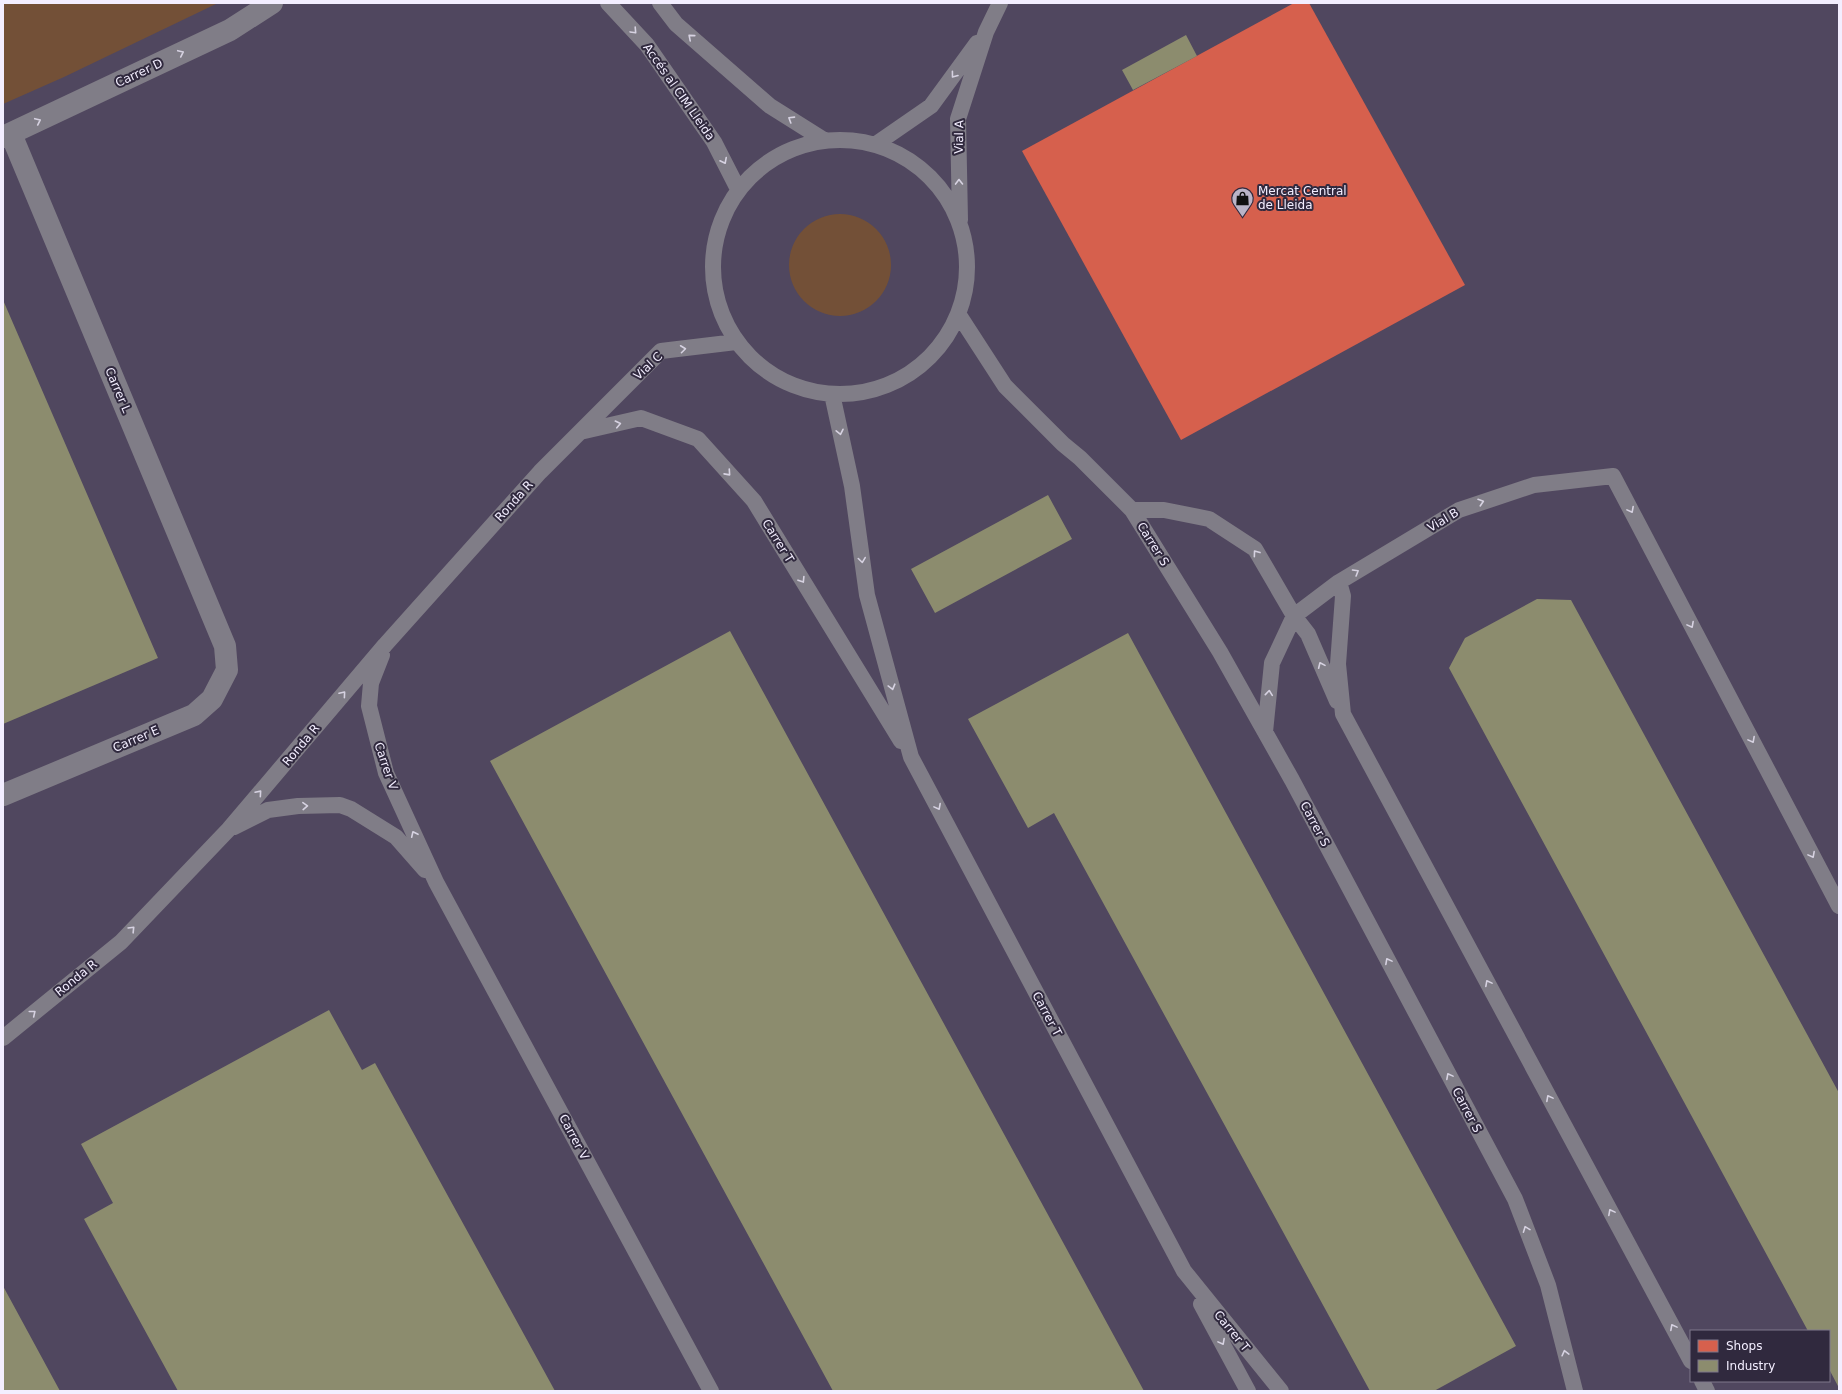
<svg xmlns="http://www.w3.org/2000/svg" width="1842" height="1394" viewBox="0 0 1842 1394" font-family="'DejaVu Sans',sans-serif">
	<rect width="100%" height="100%" fill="#50475f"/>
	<!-- green -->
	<path fill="#735037" d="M3,3H218L64,77L3,104Z
		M789 265a51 51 0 1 1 102 0a51 51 0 1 1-102 0Z"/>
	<!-- shops -->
	<path fill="#d6604d" d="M1294,3H1309L1465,285L1181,440L1022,151Z"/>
	<!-- industry -->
	<path fill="#8c8c6e" d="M1186,35L1197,56L1133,90L1122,70Z
		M3,300L158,658L3,724Z
		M1048,495L1072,539L935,613L911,569Z
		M1537,599L1571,600L1839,1093V1388L1829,1369V1331H1808L1449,668L1465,638Z
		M730,631L1144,1391H833L490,761Z
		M1128,633L1516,1346L1434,1391H1370L1054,813L1028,828L968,719Z
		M329,1010L362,1070L375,1063L555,1391H178L84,1219L113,1203L81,1144Z
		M3,1286L60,1391H3Z"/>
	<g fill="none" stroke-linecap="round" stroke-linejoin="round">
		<!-- service -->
		<path stroke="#807d87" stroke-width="16" d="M608,3L647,45L714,142L738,189
			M660,3L676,24L770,106L824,140
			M713 267a127 127 0 1 1 254 0a127 127 0 1 1-254 0Z
			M876,144L931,106L977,43
			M960,220L958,119L986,32L1000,3
			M959,315L1005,386L1063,444L1080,458L1132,510L1220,652L1292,780L1515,1199L1548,1285L1575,1391
			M832,394L852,486L867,595L911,757L1184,1271L1281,1391
			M580,432L641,418L698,439L754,501L901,741
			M1132,510H1164L1209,519L1255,549L1294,616L1308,634L1337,701
			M1339,582L1343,596L1338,664L1343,714L1691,1361
			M382,655L371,683L369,706L386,773L436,882L711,1391
			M1265,732L1272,663L1294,616L1339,582L1459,510L1534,485L1613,476L1839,906
			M234,827L268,810L298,806L340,805L351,809L396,837L425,870
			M3,1038L121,942L229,829L385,645L540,472L661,351L736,342
			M1201,1304L1248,1391
			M1702,1381L1707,1391"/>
		<!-- minor -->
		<path stroke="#807d87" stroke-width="22" d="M3,137L230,30L272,3
			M3,795L194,715L212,699L227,670L225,646L11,134"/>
	</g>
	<!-- one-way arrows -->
	<defs><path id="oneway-chevron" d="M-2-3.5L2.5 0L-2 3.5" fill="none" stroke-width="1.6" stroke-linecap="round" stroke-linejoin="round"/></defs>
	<g stroke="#d6d2e1">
		<use href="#oneway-chevron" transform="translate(634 31) rotate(47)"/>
		<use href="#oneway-chevron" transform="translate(691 37) rotate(-139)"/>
		<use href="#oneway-chevron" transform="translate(181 53) rotate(-25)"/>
		<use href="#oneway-chevron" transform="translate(954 75) rotate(127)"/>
		<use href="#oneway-chevron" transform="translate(791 119) rotate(-148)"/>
		<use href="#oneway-chevron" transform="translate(38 121) rotate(-25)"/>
		<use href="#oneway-chevron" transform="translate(724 161) rotate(63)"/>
		<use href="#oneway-chevron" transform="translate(959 182) rotate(-91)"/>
		<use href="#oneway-chevron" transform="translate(683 349) rotate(-7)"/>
		<use href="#oneway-chevron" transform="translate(618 424) rotate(-13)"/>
		<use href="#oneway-chevron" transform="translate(840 432) rotate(78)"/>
		<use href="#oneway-chevron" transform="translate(728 473) rotate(48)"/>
		<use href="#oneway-chevron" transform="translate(1481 502) rotate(-18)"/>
		<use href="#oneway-chevron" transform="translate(1631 510) rotate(62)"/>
		<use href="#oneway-chevron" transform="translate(1256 553) rotate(-126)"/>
		<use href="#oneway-chevron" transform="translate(862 560) rotate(82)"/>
		<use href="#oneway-chevron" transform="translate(1356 572) rotate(-31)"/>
		<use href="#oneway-chevron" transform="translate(802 580) rotate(58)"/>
		<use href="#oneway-chevron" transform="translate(1691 625) rotate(62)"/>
		<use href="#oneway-chevron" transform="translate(1321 665) rotate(-114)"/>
		<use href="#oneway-chevron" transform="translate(892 687) rotate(75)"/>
		<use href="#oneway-chevron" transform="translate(1269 693) rotate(-84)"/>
		<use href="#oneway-chevron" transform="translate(343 694) rotate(-50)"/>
		<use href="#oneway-chevron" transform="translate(1752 740) rotate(62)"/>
		<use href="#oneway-chevron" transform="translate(259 793) rotate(-49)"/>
		<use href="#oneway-chevron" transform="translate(305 806) rotate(-2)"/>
		<use href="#oneway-chevron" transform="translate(938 807) rotate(62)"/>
		<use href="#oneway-chevron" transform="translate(414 834) rotate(-115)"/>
		<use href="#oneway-chevron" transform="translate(1812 855) rotate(62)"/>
		<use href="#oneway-chevron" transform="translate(132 929) rotate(-46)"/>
		<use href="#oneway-chevron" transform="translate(1388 961) rotate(-118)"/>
		<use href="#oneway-chevron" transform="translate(1488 983) rotate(-118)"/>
		<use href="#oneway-chevron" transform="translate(33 1013) rotate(-39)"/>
		<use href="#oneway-chevron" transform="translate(1449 1076) rotate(-118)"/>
		<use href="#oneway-chevron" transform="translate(1549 1098) rotate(-118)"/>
		<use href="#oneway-chevron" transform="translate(1611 1212) rotate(-118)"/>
		<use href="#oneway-chevron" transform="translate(1526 1229) rotate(-111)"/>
		<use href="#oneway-chevron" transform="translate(1673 1327) rotate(-118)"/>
		<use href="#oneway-chevron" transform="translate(1222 1342) rotate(62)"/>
		<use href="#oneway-chevron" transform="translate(1565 1353) rotate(-104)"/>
	</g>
	<!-- icons -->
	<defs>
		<symbol id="shop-pin" viewBox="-11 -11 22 30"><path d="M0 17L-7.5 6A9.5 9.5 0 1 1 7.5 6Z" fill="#bab4c7" stroke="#30293e"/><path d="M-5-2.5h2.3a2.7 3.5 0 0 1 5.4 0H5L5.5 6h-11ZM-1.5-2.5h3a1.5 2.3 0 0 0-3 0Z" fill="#111"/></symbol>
	</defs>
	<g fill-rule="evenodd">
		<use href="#shop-pin" x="1230" y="186" width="25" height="34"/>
	</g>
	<g text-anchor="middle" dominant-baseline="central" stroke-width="4" stroke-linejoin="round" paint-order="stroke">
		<!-- street labels -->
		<g font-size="12" fill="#f3eeff" stroke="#30293e">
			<text transform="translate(139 73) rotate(-25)">Carrer D</text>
			<text transform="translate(679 92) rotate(55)">Accés al CIM Lleida</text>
			<text transform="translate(959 137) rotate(-89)">Vial A</text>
			<text transform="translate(648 366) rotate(-43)">Vial C</text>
			<text transform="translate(118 390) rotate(67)">Carrer L</text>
			<text transform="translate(514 501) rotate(-48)">Ronda R</text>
			<text transform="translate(1443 520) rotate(-31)">Vial B</text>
			<text transform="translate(778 541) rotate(58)">Carrer T</text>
			<text transform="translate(1153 544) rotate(58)">Carrer S</text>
			<text transform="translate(136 739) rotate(-23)">Carrer E</text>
			<text transform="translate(301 745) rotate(-50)">Ronda R</text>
			<text transform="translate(386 766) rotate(71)">Carrer V</text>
			<text transform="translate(1315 824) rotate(62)">Carrer S</text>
			<text transform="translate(76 978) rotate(-39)">Ronda R</text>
			<text transform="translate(1047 1014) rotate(62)">Carrer T</text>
			<text transform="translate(1467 1110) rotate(62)">Carrer S</text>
			<text transform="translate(574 1137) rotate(62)">Carrer V</text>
			<text transform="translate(1232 1331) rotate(51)">Carrer T</text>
		</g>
		<!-- poi labels -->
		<g font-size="12" fill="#f3eeff" stroke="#30293e" text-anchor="start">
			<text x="1258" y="191">Mercat Central<tspan x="1258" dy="14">de Lleida</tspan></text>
		</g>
	</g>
	<!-- border -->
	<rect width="1842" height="1394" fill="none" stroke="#f3eeff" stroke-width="8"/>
	<!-- legend -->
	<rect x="1690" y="1330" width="140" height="52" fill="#30293e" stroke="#7e788b"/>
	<rect x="1698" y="1340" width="20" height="12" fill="#d6604d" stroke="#7e788b"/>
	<text x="1726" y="1350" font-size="12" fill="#f3eeff">Shops</text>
	<rect x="1698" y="1360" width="20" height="12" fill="#8c8c6e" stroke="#7e788b"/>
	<text x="1726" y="1370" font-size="12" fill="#f3eeff">Industry</text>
</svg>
